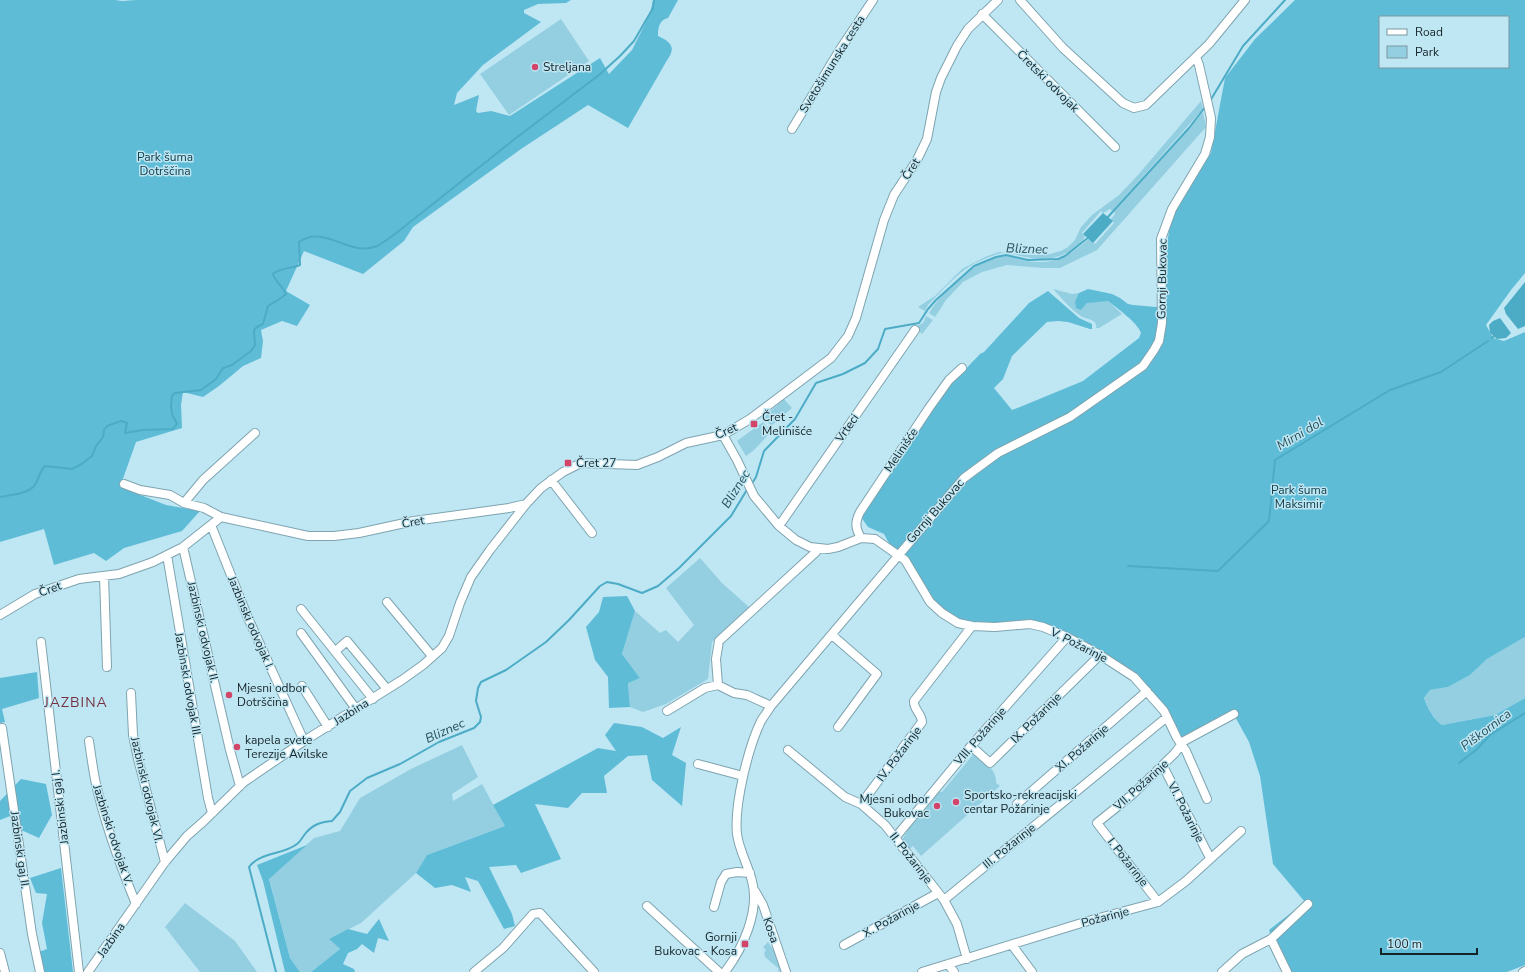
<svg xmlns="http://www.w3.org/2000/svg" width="1525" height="972" viewBox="0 0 1525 972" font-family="'Nunito Sans',sans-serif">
	<rect width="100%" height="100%" fill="#bfe6f3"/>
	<!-- green -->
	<path fill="#94cfe1" d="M561,19L589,61L509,115L480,74Z
		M1201,101L1203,109L1112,211L1110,209L1103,213L1101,211L1082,233L1085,236C1083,242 1078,245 1073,249C1059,259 1043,261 1026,257C1021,256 1014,254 1008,253C1000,252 990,257 982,260C961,268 944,289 928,305L925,311L918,307L935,296L962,269L985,257L999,252L1027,255H1046L1061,251L1068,247L1075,240L1081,227L1092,215L1119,195L1138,175Z
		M1203,112L1206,127L1097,250L1060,268H1043L1007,265L982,272L963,282L946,300L935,317L929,313C944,289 977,257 1006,256C1014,256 1020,260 1027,261C1057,265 1067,257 1089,239L1095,244L1114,223L1111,219L1115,214L1114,212Z
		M1053,289L1072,294L1079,293L1075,301L1083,306C1089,300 1099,301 1108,301L1122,314L1099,328H1096C1098,319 1087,320 1081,316C1070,309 1061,297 1053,289Z
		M926,316L933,320L922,334L918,330L917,326L923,323Z
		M784,399L792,408L771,426L764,417Z
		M763,422L771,432L753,451L746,456L737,441Z
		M700,558L722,583L749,607L712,642L708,679L666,704L643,712L630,707L628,682L640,678L622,654L635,611L660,633L666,630L678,642L694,625L666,588Z
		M1525,637V698L1495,715L1442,725C1434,720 1427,706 1424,698L1430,690L1448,687L1470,675L1487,659Z
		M462,745L478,777L452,794L453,801L482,784L505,826L427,855L416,873L361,923L329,939L340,949L311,972H300L290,958L269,878L314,838L340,831L360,798L411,769Z
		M973,752C983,760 997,769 996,783L1000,786L921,856L913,846L909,849L902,840L909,828L933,800L934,797L937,792H942L972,756Z
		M185,903L235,941L257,972H200L165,927Z
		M768,942L778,957L783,972L778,971L779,969L764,956L765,955L764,953L766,950L763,947Z"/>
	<!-- forest -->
	<path fill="#5ebcd7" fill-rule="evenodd" d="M0,0H115L122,1L137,0H571L566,3L538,4L524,10V13L541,22L483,65L457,93L454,105L479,95L476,111L478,113L491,111L510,116L600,58L609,74L632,50L650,14L653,0H678L668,18C659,20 658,28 658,36C673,43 676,48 666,62L628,128L588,105L521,149L413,227L404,241L363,274L304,251L286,291L310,305L297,326L282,321L261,330L263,341L261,358L243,366L219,386L203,397L183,392L181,405L182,428L136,442L120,487L166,505L200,511L182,531L124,548L106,561L94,553L54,565L44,529L0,542Z
		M1295,0H1525V273L1511,290L1486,325L1493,338L1504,341L1525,332V637L1487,659L1470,675L1448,687L1430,690L1424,698C1427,707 1434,720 1442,725L1495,715L1525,698V965L1507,972H1285L1269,930L1305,902L1273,864L1260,776L1249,742L1233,713L1181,738L1140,679L1056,629L963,621L950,615L934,602L926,591L906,555L890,545L884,534L868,527L861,517L941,395L980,354L984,352L1029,303L1048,291L1079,318L1092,324V329H1090L1068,322L1058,321L1047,322L1012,356L1003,379L994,388L1012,410L1020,407L1083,381L1139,338L1141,333C1138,323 1117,308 1108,301L1087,303L1081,310L1076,308L1075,301L1079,293L1088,289L1093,290L1112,294L1120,298L1128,304L1133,305L1156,307L1163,306L1168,238L1172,211L1211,153L1225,78L1255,39ZM1380,17H1508V67H1380Z
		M627,596L635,611L622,654L640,678L628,683L630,707L609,708L608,677L595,660L586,627L599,612L603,597Z
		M37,672L39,698L2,709L5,722L0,723V678Z
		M614,723L642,727L663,738L681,727L672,755L686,763L682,806L652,780L647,755L628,756L604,776L607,793H582L568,808L535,804L561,859L521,873L516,865L489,867L512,914L515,926L504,929L478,881L465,877L471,892L452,885L435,888L416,873L427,855L505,826L493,805L598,748L616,751L605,735Z
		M21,779L46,784L52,815L39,838L19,829L18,813L0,820V801Z
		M307,845L269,879L290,958L300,972H285L263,881L257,865Z
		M61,868L73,972H41L36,953L47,949L42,923L47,894L36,893L30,878Z
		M379,919L389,941L378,938L374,953L362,944L357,949L348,953L343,964L354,969L355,972H311L340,949L329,939L348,929L367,934Z"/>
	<!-- water -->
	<path fill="#4cacc6" d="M1103,213L1113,221L1093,243L1083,234Z
		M1525,282V326L1518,329L1506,314L1504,308Z
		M1500,318L1511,333L1506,338L1497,339L1490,333L1489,325L1493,321Z"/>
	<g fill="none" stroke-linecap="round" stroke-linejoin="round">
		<!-- stream -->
		<path stroke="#4cacc6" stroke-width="2" d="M1210,101L1243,46L1285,0
			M1107,218L1189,128L1206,106
			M1492,338L1494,336
			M751,485L756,477L764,451L795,419L816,383L843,374L865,363L878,349L885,329L919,323L928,309L936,300L974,266L996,257L1006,255L1028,260L1058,259L1065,256L1089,237
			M0,497C10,495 27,494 34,486C39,480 39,472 45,466L72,469L80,465L92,456L96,446L103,437L104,430L107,426L121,421L127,423L125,433L143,430L173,429L177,424L172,414L171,406L172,396L175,393L201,390L216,379L223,368L232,365L251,351L255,345L254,330L257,327L263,324L268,306L281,298L286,294C283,286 275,282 273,274C281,267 291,269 300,265L299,242C302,240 306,238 310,237C333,233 353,256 377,246C383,243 389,238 395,234L516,138L599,75L620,56L634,41L653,8L654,0
			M1128,566L1218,571L1269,521L1275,460L1390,390L1441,372L1488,341
			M1459,763L1476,750L1490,735L1525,713
			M276,972L249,867C260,852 283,855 297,844C300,842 302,838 305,834C312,825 320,822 332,821L340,812L350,791L367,778L400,764L439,742L474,728L480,722L481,717L476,701L478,688L481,682L506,670L546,642L569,620L600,586L607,582L618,584L642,593L658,586L679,568L731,516L748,488"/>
		<defs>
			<path id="minor" d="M1020,0L1063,48L1123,103L1134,108L1146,105L1209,44L1245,0
				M982,14L1115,147
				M792,129L839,51L873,0
				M723,435L737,460L754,496L779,526L796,540L810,547L828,549L838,547L861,538L875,539L905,560L930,602L942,613L958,623L972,626L995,627L1030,624L1043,627L1067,637L1100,655L1134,677L1164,711L1177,738L1186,751L1207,799
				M551,480L592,533
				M124,484L140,490L170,495L184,503L204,508L221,517L308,536H334L359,533L414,521L509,508L526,504
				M184,503L203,480L255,433
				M211,525L248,618L304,741
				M779,526L915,330
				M861,538C855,528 855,522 860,512L929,408L949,380L962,368
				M183,547L230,750L240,786
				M167,555L208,798L212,813
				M104,576L107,667
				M387,602L432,656
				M301,609L373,699
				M0,615L35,594L79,579L119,574L153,562L183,547L221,517
				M301,633L356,709
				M832,635L877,674L838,727
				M41,642L79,972
				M339,648L347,641L387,689
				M718,685L716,659L719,641L816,552L817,548
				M302,686L328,727
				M131,693L133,735L138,759L165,862
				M667,711L705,688L718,685L734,693L747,695L771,706
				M2,728L32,934L40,972
				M89,741C91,755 93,770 96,784C105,825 120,865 136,904
				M971,746L990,763L1100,655
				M788,750L845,797L861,804L885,825L944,900L957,924L967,959
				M698,764L743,776
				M1163,766L1210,858
				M861,804L922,722C922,714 913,709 914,701L972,626
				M1017,804L1147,691
				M895,838L971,746L1067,637
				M755,891L763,905L786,972
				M944,900L1167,717
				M1158,902L1097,823L1133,794L1175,753L1184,741L1234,714
				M647,906L719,972
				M714,907L721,882L726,874L737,872L750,873
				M1271,939L1287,972
				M844,945L938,893
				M1012,945L1032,972
				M0,953L5,972
				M948,964L954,972
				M88,972L165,862L187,836L204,821L244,782L304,741L402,680L423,665L442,648L449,636L460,603L471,577L490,550L526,504L541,488L563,472L581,463L637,465L658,457L686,443L723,435L750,419L831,358L848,336L856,318L884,220L894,195L917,160L927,139L936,92L941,78L957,46L968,29L998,0
				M474,972L503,948L533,914L540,913L594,972
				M725,972C743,948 760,911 752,881C748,865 739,850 737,834C734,805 748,748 761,721C764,716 768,711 771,706L964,478L998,453L1070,417L1143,366L1154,350L1159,341L1162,323L1161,239L1172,209L1205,154L1210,137L1211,118L1199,65L1196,57
				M922,972L1088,921L1158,902L1186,881L1241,831
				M1222,972L1242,954L1271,939L1308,904
				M1523,972L1525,971"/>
		</defs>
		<!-- minor casing -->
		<use href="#minor" stroke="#7ea4af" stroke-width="10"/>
		<!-- minor -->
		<use href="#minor" stroke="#fff" stroke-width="8"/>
	</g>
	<!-- markers -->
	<g fill="#d34469" stroke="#bfe6f3" stroke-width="1.5">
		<circle cx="535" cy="67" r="4"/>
		<rect x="750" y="420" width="8" height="8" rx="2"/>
		<rect x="564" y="459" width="8" height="8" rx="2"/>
		<circle cx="229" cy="695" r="4"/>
		<circle cx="237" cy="747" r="4"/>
		<circle cx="956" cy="802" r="4"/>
		<circle cx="937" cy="806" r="4"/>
		<rect x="741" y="940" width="8" height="8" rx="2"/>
	</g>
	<g text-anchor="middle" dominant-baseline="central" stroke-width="3" stroke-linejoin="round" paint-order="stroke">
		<!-- street labels -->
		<g font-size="12" fill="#152428" stroke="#bfe6f3">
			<text transform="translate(832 64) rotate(-58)">Svetošimunska cesta</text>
			<text transform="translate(1048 81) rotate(45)">Čretski odvojak</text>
			<text transform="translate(911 169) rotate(-58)">Čret</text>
			<text transform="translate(1162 279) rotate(-89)">Gornji Bukovac</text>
			<text transform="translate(847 428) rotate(-55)">Vrteci</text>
			<text transform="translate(726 431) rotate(-24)">Čret</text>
			<text transform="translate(901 450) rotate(-56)">Melinišće</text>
			<text transform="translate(935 511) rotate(-49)">Gornji Bukovac</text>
			<text transform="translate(413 522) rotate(-10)">Čret</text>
			<text transform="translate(50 589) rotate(-20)">Čret</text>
			<text transform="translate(251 623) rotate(67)">Jazbinski odvojak I.</text>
			<text transform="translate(203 632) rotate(77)">Jazbinski odvojak II.</text>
			<text transform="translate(1079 645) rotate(27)">V. Požarinje</text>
			<text transform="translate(188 685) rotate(80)">Jazbinski odvojak III.</text>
			<text transform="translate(351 712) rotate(-32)">Jazbina</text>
			<text transform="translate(1036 718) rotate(-45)">IX. Požarinje</text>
			<text transform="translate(980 736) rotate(-49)">VIII. Požarinje</text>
			<text transform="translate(1082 748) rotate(-41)">XI. Požarinje</text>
			<text transform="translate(899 754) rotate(-53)">IV. Požarinje</text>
			<text transform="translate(1141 785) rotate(-42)">VII. Požarinje</text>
			<text transform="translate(147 790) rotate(77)">Jazbinski odvojak VI.</text>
			<text transform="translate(60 807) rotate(-97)">Jazbinski gaj I.</text>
			<text transform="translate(1186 812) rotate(63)">VI. Požarinje</text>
			<text transform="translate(113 835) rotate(72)">Jazbinski odvojak V.</text>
			<text transform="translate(1009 846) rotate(-39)">III. Požarinje</text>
			<text transform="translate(20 850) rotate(82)">Jazbinski gaj II.</text>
			<text transform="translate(911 858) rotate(52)">II. Požarinje</text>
			<text transform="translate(1128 862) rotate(52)">I. Požarinje</text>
			<text transform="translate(1105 917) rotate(-15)">Požarinje</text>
			<text transform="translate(891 919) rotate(-29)">X. Požarinje</text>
			<text transform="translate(771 930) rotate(71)">Kosa</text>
			<text transform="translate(111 940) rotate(-55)">Jazbina</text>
		</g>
		<!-- poi labels -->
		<g font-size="12" fill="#152428" stroke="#bfe6f3" text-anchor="start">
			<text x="543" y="67">Streljana</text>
			<text x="762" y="417">Čret -<tspan x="762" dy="14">Melinišće</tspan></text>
			<text x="576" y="463">Čret 27</text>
			<text x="237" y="688">Mjesni odbor<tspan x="237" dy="14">Dotrščina</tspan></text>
			<text x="245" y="740">kapela svete<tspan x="245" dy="14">Terezije Avilske</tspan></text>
			<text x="964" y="795">Sportsko-rekreacijski<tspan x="964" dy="14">centar Požarinje</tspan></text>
			<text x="929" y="799" text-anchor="end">Mjesni odbor<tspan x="929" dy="14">Bukovac</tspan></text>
			<text x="737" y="937" text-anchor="end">Gornji<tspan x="737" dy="14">Bukovac - Kosa</tspan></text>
		</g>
		<!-- park labels -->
		<g font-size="12" fill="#0e3a46" stroke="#bfe6f3">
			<text x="165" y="157">Park šuma<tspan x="165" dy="14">Dotrščina</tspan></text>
			<text x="1299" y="490">Park šuma<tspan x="1299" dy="14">Maksimir</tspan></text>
		</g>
		<!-- water labels -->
		<g font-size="13" font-style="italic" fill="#27515d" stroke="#bfe6f3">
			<text transform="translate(1027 249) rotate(2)">Bliznec</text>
			<text transform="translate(1300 434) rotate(-31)">Mirni dol</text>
			<text transform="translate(736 489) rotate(-58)">Bliznec</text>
			<text transform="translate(1486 730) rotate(-37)">Piškornica</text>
			<text transform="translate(445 731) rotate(-24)">Bliznec</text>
		</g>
		<!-- quarter labels -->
		<g font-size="14" letter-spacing="1" fill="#752f3f" stroke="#bfe6f3">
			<text x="76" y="702">JAZBINA</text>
		</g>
	</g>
	<!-- legend -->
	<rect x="1379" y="16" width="130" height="52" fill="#bfe6f3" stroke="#7b98a2"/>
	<rect x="1387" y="29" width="20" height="6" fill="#ffffff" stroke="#7b98a2"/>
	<text x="1415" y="36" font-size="12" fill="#152428">Road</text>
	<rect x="1387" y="46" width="20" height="12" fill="#94cfe1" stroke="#7b98a2"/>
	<text x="1415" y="56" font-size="12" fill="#152428">Park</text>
	<!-- scale -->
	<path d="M1381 948v6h96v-6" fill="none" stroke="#152428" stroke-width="2"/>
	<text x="1387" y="948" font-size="12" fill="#152428" stroke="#bfe6f3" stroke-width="3" paint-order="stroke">100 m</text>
</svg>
